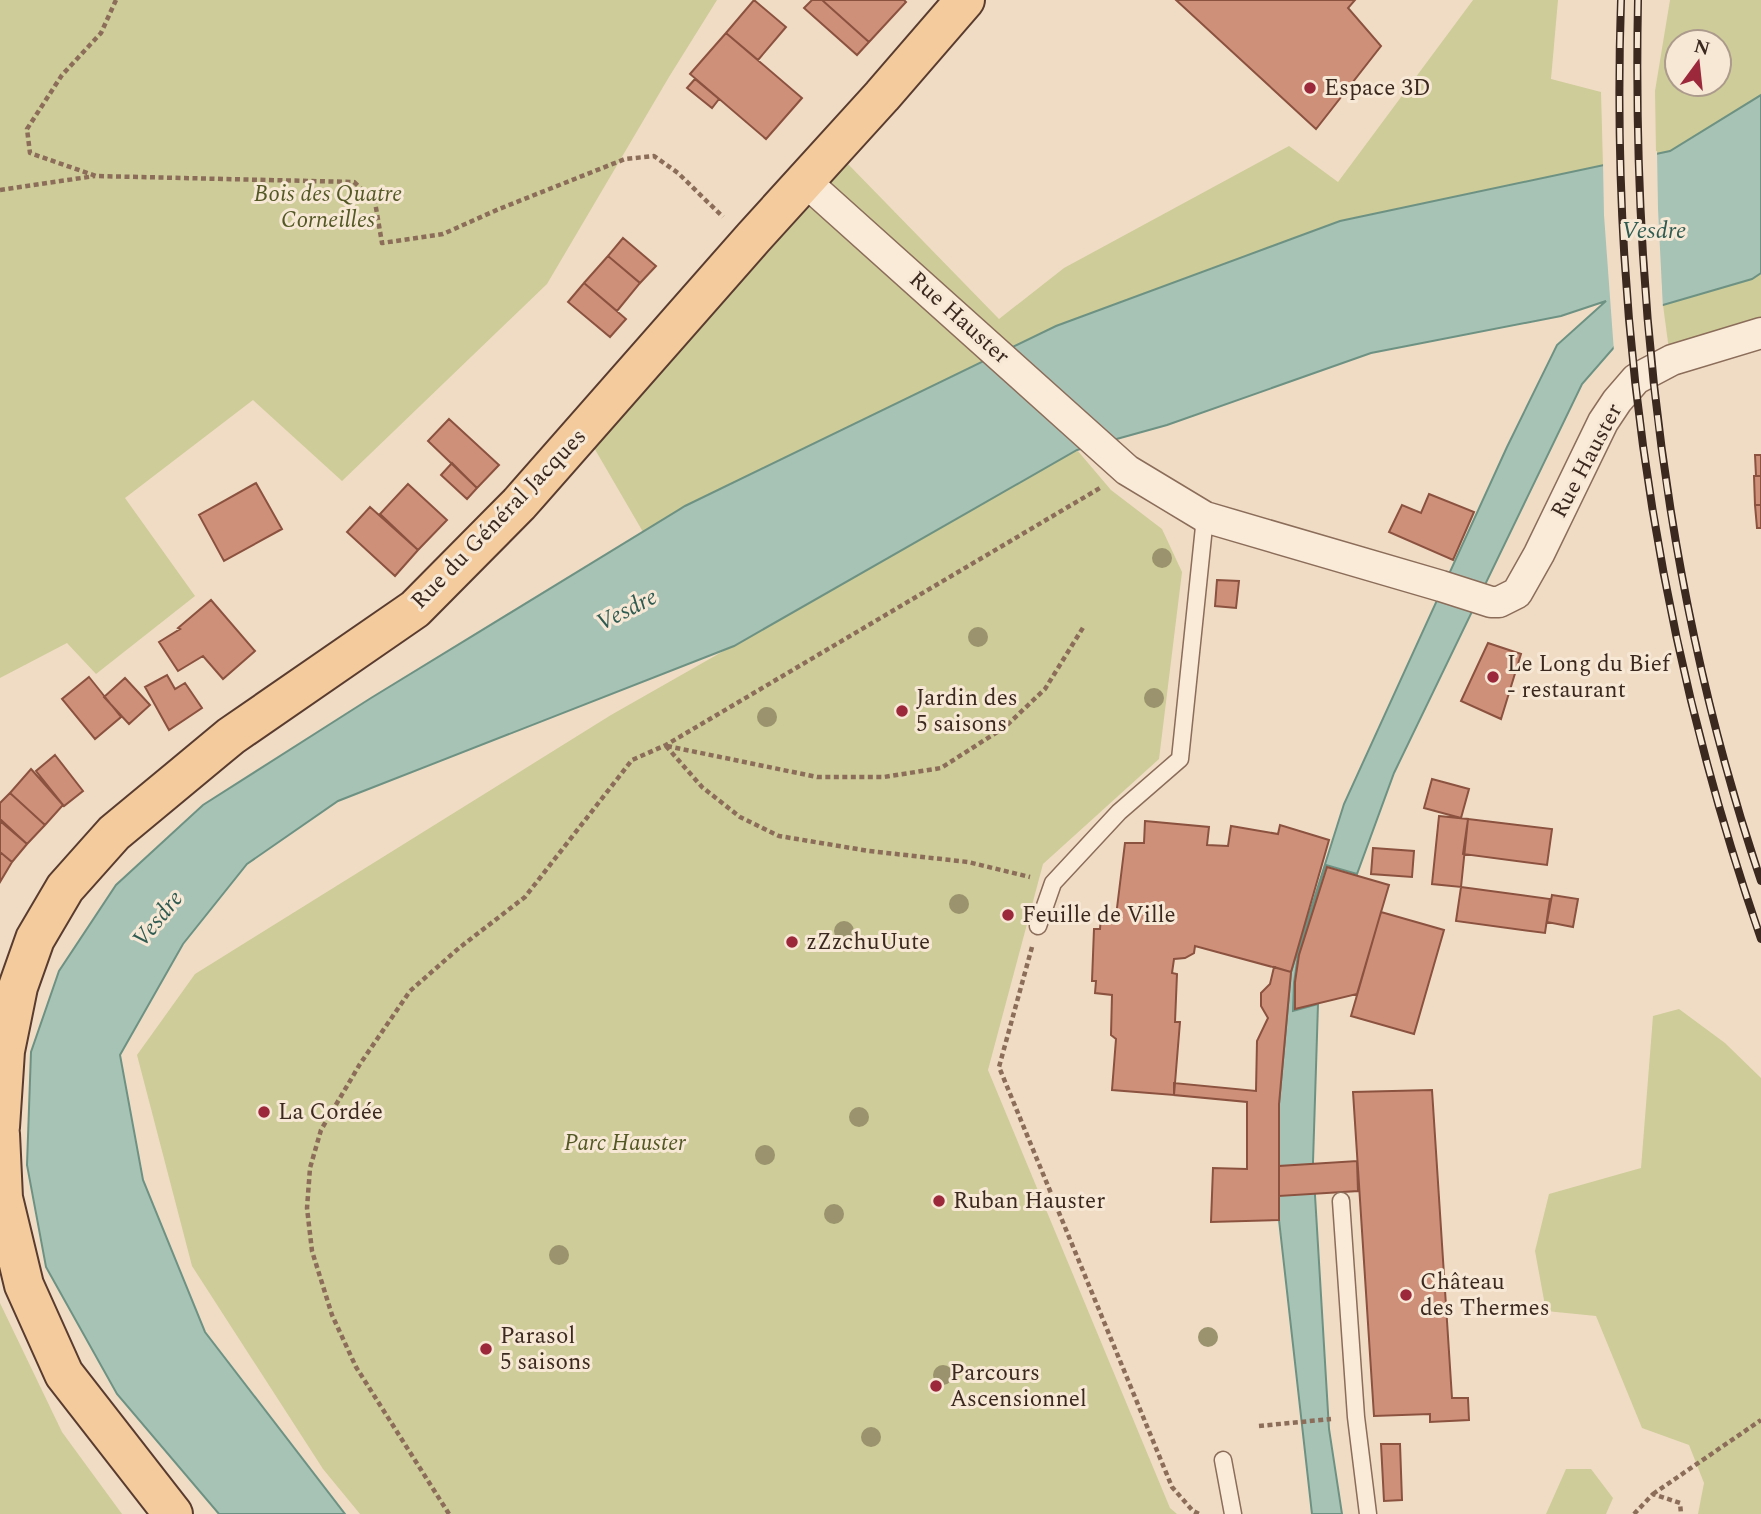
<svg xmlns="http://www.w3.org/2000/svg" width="1761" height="1514" viewBox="0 0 1761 1514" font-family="Spectral,serif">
	<rect width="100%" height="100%" fill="#f0dcc5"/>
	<!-- green -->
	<path fill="#cecc98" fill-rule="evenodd" d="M0,0H717L669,77L547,284L342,481L253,400L125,498L195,596L96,674L67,643L0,678Z
		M1473,0H1558L1551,79L1601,92L1603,166L1340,221L1056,326L685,506L643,532L593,446L848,164L999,319L1064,268L1289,146L1338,182Z
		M1670,0H1761V95L1670,151L1656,154L1655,91ZM1677,42H1719V84H1677Z
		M1761,273V337L1671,365L1663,305L1752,279Z
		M1077,450L1111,490L1162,529L1182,572L1159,759L1043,864L988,1070L1170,1508L1177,1514H360L323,1469L192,1266L137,1055L195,974L611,715Z
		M1679,1009L1725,1043L1761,1078V1514H1698L1704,1483L1689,1445L1642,1428L1596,1316L1546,1311L1535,1251L1549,1194L1641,1168L1653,1016Z
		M0,1303L62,1432L122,1514H0Z
		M1566,1469H1591L1613,1498L1606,1514H1546Z"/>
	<!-- water -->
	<path fill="#a7c3b6" stroke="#6d9283" stroke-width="2" d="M1761,95V273L1752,279L1663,305L1650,306L1582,384L1394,773L1357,874L1326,865L1298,955L1294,983L1293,1011L1318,1004L1313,1162L1329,1429L1342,1514H1312L1279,1220V1104L1291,972L1344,804L1507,447L1557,345L1606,301L1561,316L1371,353L1167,425L1077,450L734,646L338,801L247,864L183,944L120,1055L143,1180L205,1332L345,1514H219L117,1394L46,1267L27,1165L31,1052L59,971L116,885L203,805L371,698L685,506L1056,326L1340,221L1670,151Z"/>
	<!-- pier -->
	<path fill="#f0dcc5" d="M1657,151L1658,209L1663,309H1652L1614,352L1604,215L1603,163Z"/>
	<!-- building -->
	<path fill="#cf907a" stroke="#8b523f" stroke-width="2" d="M754,0L786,27L758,60L726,33Z
		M812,0H822L869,42L857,55L804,8Z
		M822,0H904L906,2L869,42Z
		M1176,0H1355L1348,8L1381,46L1316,129Z
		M726,33L802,98L766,139L690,74Z
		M695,79L719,99L712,108L687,88Z
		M623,238L656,266L640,283L608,256Z
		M608,256L640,283L617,311L584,283Z
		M584,283L626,319L610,337L568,302Z
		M449,419L499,465L477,488L428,441Z
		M1755,455H1761V476H1756Z
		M452,463L477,488L467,499L441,475Z
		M1754,476H1761V505H1755Z
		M256,483L282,529L224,561L199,515Z
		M408,484L447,520L418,550L380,514Z
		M1429,494L1474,512L1453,560L1389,532L1402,505L1421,513Z
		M1755,505H1761V528H1757Z
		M370,507L418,550L395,576L347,532Z
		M1217,580L1239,581L1236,608L1215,606Z
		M211,600L255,651L223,679L203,656L178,671L159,642L180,629L178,628Z
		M1488,643L1521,654L1501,719L1461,701Z
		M167,675L175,689L185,683L202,708L169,730L145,687Z
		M89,677L121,717L95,739L62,699Z
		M125,678L150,705L129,724L104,697Z
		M55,755L83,791L64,806L36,771Z
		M31,769L63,805L45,825L10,793Z
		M1432,779L1469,789L1461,818L1424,808Z
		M10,793L45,825L27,844L0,819V803Z
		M1439,816L1468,819L1461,887L1432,884Z
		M1468,819L1552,829L1547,865L1463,854Z
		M0,821L27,844L12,862L0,852Z
		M1145,821L1209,827L1207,845L1228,846L1231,826L1278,834L1280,825L1329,840L1291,972L1195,946L1194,953L1185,958L1174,959L1172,973L1177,974L1175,1022H1180L1174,1095L1112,1090L1116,1039L1111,1035L1112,995L1095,993L1096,981H1092L1094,929H1100L1101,916H1116L1125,843H1144Z
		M1373,848L1414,851L1412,877L1371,874Z
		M0,852L12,862L0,882Z
		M1327,867L1389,885L1357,994L1295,1009V982L1299,955Z
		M1461,887L1550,899L1545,933L1456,921Z
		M1552,895L1578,899L1573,927L1547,922Z
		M1381,912L1444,930L1414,1034L1351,1016Z
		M1274,967L1291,972L1279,1104V1220L1211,1222L1213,1168L1247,1169V1102L1174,1095V1083L1256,1091L1257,1041L1268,1018L1261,1006V993L1270,984Z
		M1432,1090L1452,1398H1468L1469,1420L1430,1422V1414L1374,1416L1353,1092Z
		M1357,1161L1358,1191L1279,1196V1166Z
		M1381,1444H1400L1402,1500L1384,1501Z"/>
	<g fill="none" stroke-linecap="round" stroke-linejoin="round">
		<defs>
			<path id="service" d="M1038,926L1053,883L1119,812L1180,759L1205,517
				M1341,1201L1356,1417L1368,1514
				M1223,1460L1233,1514"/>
			<path id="minor" d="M805,181L1127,470L1205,517L1441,586L1491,602H1499L1517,593L1539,554L1603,422L1617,401L1636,379L1672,360L1761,333"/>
			<path id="primary" d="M0,1127L5,1051L18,987L35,939L65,888L114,833L231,736L415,609L519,504L753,238L882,96L965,0
				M0,1134L3,1198L24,1285L64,1374L173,1514"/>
		</defs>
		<!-- service casing -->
		<use href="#service" stroke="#8b6d5a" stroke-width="19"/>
		<!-- minor casing -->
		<use href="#minor" stroke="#8b6d5a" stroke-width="33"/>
		<!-- primary casing -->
		<use href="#primary" stroke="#593c2f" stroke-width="42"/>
		<!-- path -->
		<path stroke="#8b6d5a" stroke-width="4.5" stroke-dasharray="5 3.5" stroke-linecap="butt" d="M116,0L101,33L62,75L27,129L30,153L96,176L354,182L375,202L382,243L443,234L499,209L625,159L654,156L678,173L723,217
			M0,190L95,176
			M666,746L702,787L740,817L779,836L869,851L968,862L1030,877
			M667,746L817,777H884L941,768L1005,727L1045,689L1084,626
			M1032,947L999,1067L1172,1487L1193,1511L1199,1514
			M1259,1426L1331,1419
			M1653,1494L1761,1420
			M449,1514L356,1367L332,1315L312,1251L307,1208L310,1168L321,1130L360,1064L410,991L459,948L525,897L632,760L666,745L1100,488
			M1634,1514L1653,1494L1680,1503L1681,1514"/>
		<!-- service -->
		<use href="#service" stroke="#faebd9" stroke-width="16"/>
		<!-- minor -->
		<use href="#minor" stroke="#faebd9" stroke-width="30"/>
		<!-- primary -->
		<use href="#primary" stroke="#f3cb9c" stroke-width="38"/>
		<defs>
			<path id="rail" d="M1621,0C1610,320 1656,636 1761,939
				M1638,0C1632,298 1665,597 1761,881"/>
		</defs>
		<!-- rail casing -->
		<use href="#rail" stroke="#3b281f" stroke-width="8"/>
		<!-- rail -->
		<use href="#rail" stroke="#f7e8d5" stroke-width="5" stroke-dasharray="16" stroke-linecap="butt"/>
	</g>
	<!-- trees -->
	<g fill="#9a936d">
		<circle cx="1162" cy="558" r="10"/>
		<circle cx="978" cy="637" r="10"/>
		<circle cx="1154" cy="698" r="10"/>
		<circle cx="767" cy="717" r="10"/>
		<circle cx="959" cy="904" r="10"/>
		<circle cx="844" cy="931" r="10"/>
		<circle cx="859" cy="1117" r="10"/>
		<circle cx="765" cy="1155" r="10"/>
		<circle cx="834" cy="1214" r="10"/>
		<circle cx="559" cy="1255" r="10"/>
		<circle cx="1208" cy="1337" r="10"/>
		<circle cx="943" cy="1375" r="10"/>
		<circle cx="871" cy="1437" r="10"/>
	</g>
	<!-- markers -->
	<g fill="#9c283b" stroke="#f7e8d5" stroke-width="2.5">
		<circle cx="1310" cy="88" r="7"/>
		<circle cx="1493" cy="677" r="7"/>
		<circle cx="902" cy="711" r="7"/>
		<circle cx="1008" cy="915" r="7"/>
		<circle cx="792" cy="942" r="7"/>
		<circle cx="264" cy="1112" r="7"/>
		<circle cx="939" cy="1201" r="7"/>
		<circle cx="1406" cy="1295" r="7"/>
		<circle cx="486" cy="1349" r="7"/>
		<circle cx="936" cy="1386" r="7"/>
	</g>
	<g text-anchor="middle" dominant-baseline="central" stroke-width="6" stroke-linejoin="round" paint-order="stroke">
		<!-- poi labels -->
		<g font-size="23" fill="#3b281f" stroke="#f7e8d5" text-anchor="start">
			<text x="1324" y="88">Espace 3D</text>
			<text x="1507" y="664">Le Long du Bief<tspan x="1507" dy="26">- restaurant</tspan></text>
			<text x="916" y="698">Jardin des<tspan x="916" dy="26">5 saisons</tspan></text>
			<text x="1022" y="915">Feuille de Ville</text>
			<text x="806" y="942">zZzchuUute</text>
			<text x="278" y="1112">La Cordée</text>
			<text x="953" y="1201">Ruban Hauster</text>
			<text x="1420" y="1282">Château<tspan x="1420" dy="26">des Thermes</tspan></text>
			<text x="500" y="1336">Parasol<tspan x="500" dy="26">5 saisons</tspan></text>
			<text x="950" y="1373">Parcours<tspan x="950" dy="26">Ascensionnel</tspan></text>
		</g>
		<!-- park labels -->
		<g font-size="23" font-style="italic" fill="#535825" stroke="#f7e8d5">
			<text x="328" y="194">Bois des Quatre<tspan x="328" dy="26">Corneilles</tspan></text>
			<text x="625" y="1143">Parc Hauster</text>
		</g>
		<!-- street labels -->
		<g font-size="23" fill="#3b281f" stroke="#f7e8d5">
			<text transform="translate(959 318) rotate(42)">Rue Hauster</text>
			<text transform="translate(1587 461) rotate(-62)">Rue Hauster</text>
			<text transform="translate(499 519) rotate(-46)">Rue du Général Jacques</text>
		</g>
		<!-- water labels -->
		<g font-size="24" font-style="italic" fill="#2e5b51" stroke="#f7e8d5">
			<text x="1654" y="231">Vesdre</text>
			<text transform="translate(627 610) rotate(-27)">Vesdre</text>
			<text transform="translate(158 919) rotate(-51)">Vesdre</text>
		</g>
	</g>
	<!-- north arrow -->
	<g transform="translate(1698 63) rotate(15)"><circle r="33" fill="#f7e8d5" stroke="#ac9b8c" stroke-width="2"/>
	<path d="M0-5L12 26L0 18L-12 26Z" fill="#9c283b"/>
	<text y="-10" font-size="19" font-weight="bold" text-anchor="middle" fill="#3b281f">N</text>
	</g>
</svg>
